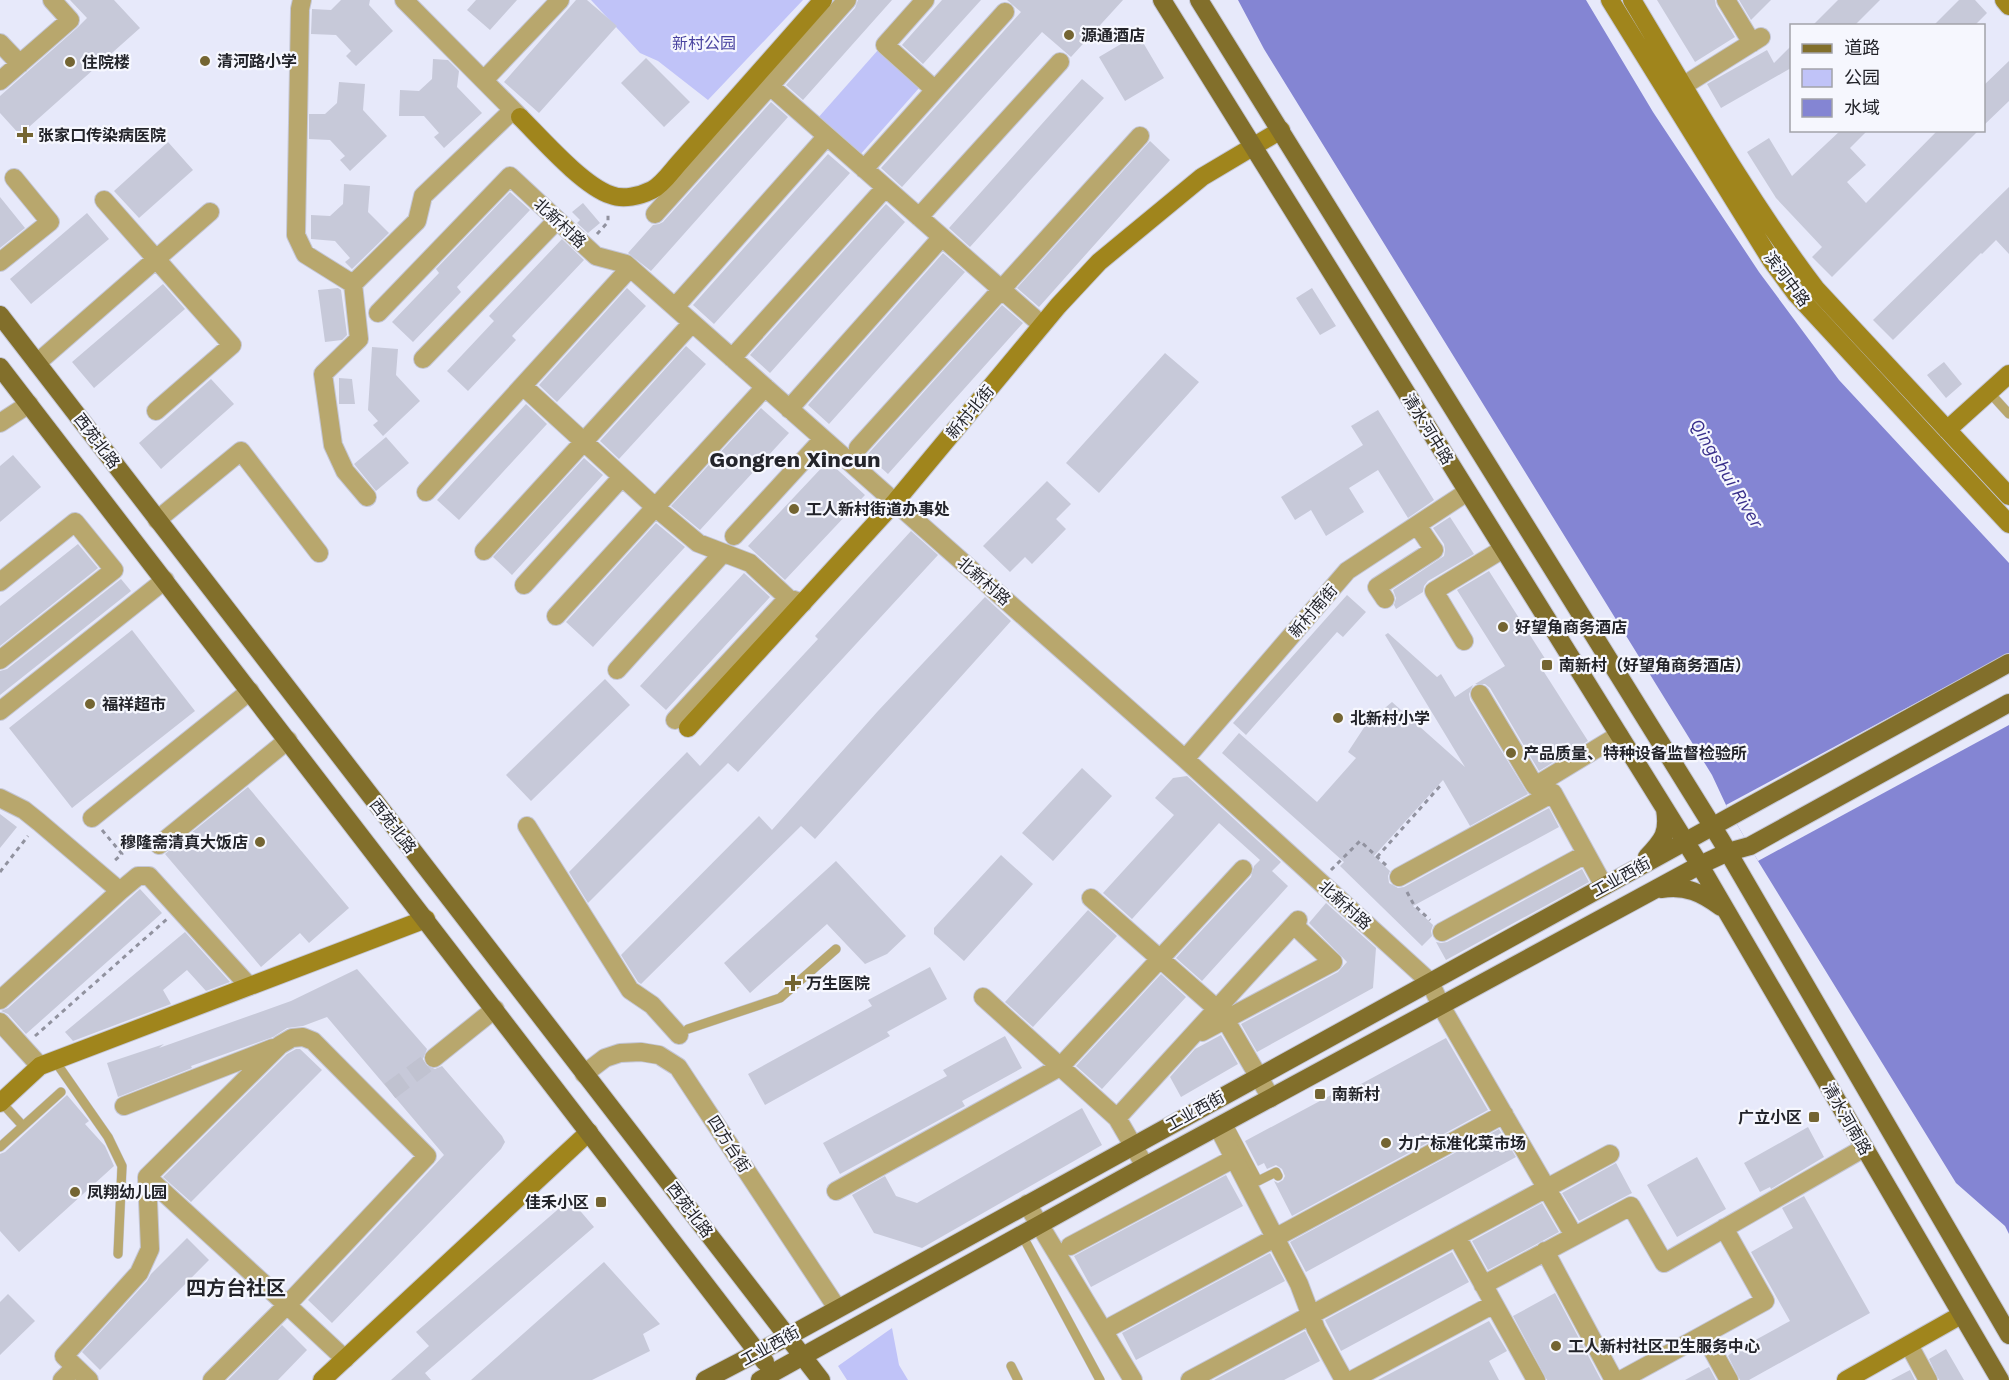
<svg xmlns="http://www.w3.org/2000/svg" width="2009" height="1380" viewBox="0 0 2009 1380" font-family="'Work Sans','Noto Sans SC',sans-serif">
	<rect width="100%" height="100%" fill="#e7e9fa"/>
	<!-- green -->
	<path fill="#c0c3f8" d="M591,0H803L708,100L658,61L640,53Z
		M878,50L920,87L859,156L817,119Z
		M892,1328L899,1365L908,1380H847L838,1366Z"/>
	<!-- water -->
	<path fill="#8485d3" d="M1238,0H1586L1653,112L1759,272L1839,380L2009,563V1234L2005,1226L1956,1183L1758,861L1726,805L1712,775L1264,49Z"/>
	<!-- pier -->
	<path fill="#e7e9fa" d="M2009,653V725L1758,861L1726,805Z"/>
	<!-- building -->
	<path fill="#c7c9d9" d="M70,0H114L140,28L20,135L0,113V96L77,28L87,18Z
		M341,0H370L369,5L393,31L356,66L346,56L351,51L336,35L311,34L312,9L331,10Z
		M476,0H517L490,30L467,10Z
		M576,0H587L617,26L539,113L504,82Z
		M858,0H892L803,100L786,85L855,8Z
		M942,0H981L923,64L902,45Z
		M1007,0H1123L1071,57L1042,32L902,187L881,168L1021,12Z
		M1657,0H1715L1716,6L1735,37L1695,62Z
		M1739,0H1771L1751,20Z
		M1838,0H1880L1854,26H1812Z
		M1959,0H1975L1987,13L1974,26H1933Z
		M1138,34L1164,78L1125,101L1099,57Z
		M1791,46V68L1721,108L1707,84L1767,50L1774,63Z
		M646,58L690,102L664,127L621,83Z
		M433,59L448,60L459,71L457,87L482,113L444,148L434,137L439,133L424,116H399L400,90L419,91L432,79Z
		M2009,61V101L1983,126V86Z
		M1082,79L1104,98L970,247L949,228Z
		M339,82L365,84L363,110L387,136L350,171L340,160L345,156L330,140L309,139V114H325L337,103Z
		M771,102L788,117L651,271L628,253L653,225L659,224L663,222Z
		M1841,130H1868L1850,148L1866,165L1847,182L1866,203L1938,130H1979L1832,277L1812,257L1822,247L1776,198L1747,152L1769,138L1792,176Z
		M1150,141L1170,160L1039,307L1017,288Z
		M168,142L193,170L139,218L114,191Z
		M828,154L850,173L714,324L693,305Z
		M344,184L370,186L368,212L389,233L352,269L345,262L350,258L335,241L311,239V215L330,216L343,204Z
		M2009,187V254L1996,240L1982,254L1981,253L1893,340L1873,320Z
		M510,192L530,210L457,287L461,292L413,342L392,322L439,273L436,269Z
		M0,197L25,228L0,248Z
		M583,203L600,223L588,233L577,223L580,220L572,212Z
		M886,204L905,222L770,373L750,355Z
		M87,213L109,239L31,304L10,279Z
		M562,239L584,260L512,336L516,340L468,391L447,371L494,321L489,316Z
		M943,253L965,272L829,424L808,405Z
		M163,284L185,309L94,388L72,362Z
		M338,288L341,290L347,335L342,340L325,342L318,290Z
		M627,288L646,306L557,402L539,385Z
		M1312,288L1336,326L1320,335L1296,298Z
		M1002,305L1023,323L888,474L867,455Z
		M686,346L706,364L619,459L600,441Z
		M372,347L398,349L396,375L420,401L383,436L373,425L378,421L368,410Z
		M1165,353L1199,382L1099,493L1066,463Z
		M1944,362L1962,384L1946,398L1927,375Z
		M339,378L352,379L355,404H339Z
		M211,379L234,404L161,469L139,443Z
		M526,404L547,424L459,520L437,500Z
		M761,408L789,433L700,530L671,506Z
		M1378,410L1434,500L1408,518L1378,470L1349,488L1364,512L1326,536L1311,510L1295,520L1281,497L1363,445L1351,426Z
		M386,437L409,463L376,491L354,464Z
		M13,455L41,487L0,522V466Z
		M584,458L603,475L512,575L493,557Z
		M828,461L865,495L785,580L748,546Z
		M1047,481L1071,504L1056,519L1066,529L1032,564L1025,557L1010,572L983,546Z
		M1450,517L1474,554L1428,581L1424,586L1423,592L1396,609L1394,605L1396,598L1393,590L1444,556L1445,550L1444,544L1433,528Z
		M656,523L685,547L593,647L566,622Z
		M911,531L938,555L738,772L728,763L588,903L569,872L687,752L700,766L818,639L815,636Z
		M78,544L98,568L0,646V606Z
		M1489,571L1551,668L1544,672L1588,741L1539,771L1490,688L1485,684H1475L1505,666L1457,590Z
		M744,573L770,597L666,710L640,686Z
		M121,579L131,591L0,695V671L7,669Z
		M1347,595L1366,612L1343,637L1337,632L1246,735L1233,723Z
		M985,597L1011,621L815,839L801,826L641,984L638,982L621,955L759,816L772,830L878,711Z
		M132,630L195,711L72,808L9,728Z
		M1388,633L1437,677L1441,674L1455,697L1473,685L1469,694L1470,700L1528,794L1470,826L1443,780L1374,856L1390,871L1388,876L1389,883L1398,888L1404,887L1549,808L1559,827L1413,906L1433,925L1431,931L1432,936L1422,946L1340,866L1344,862L1222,753L1239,733L1317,802L1356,758L1348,752L1367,723L1392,702L1465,767L1385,635Z
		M605,679L630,705L531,801L506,775Z
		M1082,768L1112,796L1053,861L1022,833Z
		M1187,776L1281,862L1272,871L1288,886L1202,981L1176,958L1251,877L1254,866L1260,860L1219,823L1132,919L1103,893L1174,815L1155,798L1173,778Z
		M248,787L349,908L309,943L300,933L261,967L165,854Z
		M0,814L17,827L0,848Z
		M1001,855L1033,884L964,961L934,934V928Z
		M836,861L906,936L887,954L865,964L827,924L750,993L724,963Z
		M1582,869L1589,882L1446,960L1436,942L1441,943L1447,942Z
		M140,889L162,913L26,1034L8,1014L1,1011L8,1008Z
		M1326,903L1376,948L1373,988L1257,1052L1241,1024L1338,972L1347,962L1309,923Z
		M1088,910L1117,936L1033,1027L1005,1002Z
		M185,932L230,982L206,991L187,970L163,990L171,1004L73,1041L65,1032Z
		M930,967L947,999L887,1032L890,1036L765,1105L748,1074L872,1006L868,1000Z
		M357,969L427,1049L423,1059L426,1065L435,1069L442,1066L502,1136L505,1142L501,1149L332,1323L308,1300L444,1155L327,1017L303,1026L287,1028L273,1037L191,1066L192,1068L118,1097L107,1063L164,1044L159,1048L291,1001Z
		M1161,974L1186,997L1102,1089L1076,1066Z
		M1221,1035L1238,1064L1181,1097L1170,1077L1195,1049Z
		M1005,1036L1022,1068L962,1101L965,1106L840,1174L823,1143L947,1076L943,1070Z
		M1446,1038L1488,1110L1292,1216L1274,1181L1278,1183L1283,1180L1285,1176L1282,1169L1276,1165L1267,1169L1264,1163L1258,1166L1245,1141L1346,1087L1348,1091Z
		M296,1049H300L322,1070L191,1202L163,1177L287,1054Z
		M67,1095L89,1121L85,1124L105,1146L114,1166L19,1252L0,1231V1154L5,1152Z
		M1082,1108L1102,1145L922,1248L874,1233L852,1195L885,1176L896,1196L917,1203Z
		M1808,1127L1824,1157L1771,1189L1770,1187L1760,1192L1744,1163Z
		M1499,1129L1516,1157L1306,1272L1290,1242Z
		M1697,1157L1726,1209L1677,1237L1647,1185Z
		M1616,1163L1632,1193L1579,1221L1562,1193Z
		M1226,1175L1243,1206L1091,1287L1074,1256Z
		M1804,1196L1870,1313L1749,1380H1740L1728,1356L1730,1354L1790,1321L1751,1252L1793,1228L1782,1208Z
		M570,1199L594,1227L425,1373L431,1380H391L429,1346L416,1332Z
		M1542,1203L1559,1232L1488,1270L1472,1241Z
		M187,1238L209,1260L100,1370L82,1352L147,1281L151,1274Z
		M1452,1252L1469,1282L1341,1351L1325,1320Z
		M1270,1253L1285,1281L1136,1360L1122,1333Z
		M604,1262L660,1324L643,1334L650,1351L592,1380H471Z
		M1555,1293L1601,1380H1547L1513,1316Z
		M8,1294L35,1321L0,1355V1302Z
		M1489,1321L1507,1351L1489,1361L1499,1380H1378Z
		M282,1325L307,1350L278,1380H228Z
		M1305,1331L1320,1361L1284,1380H1214Z
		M1946,1349L1964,1380H1939L1929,1359Z
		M1709,1367L1716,1380H1685Z
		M1910,1370L1915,1380H1891Z"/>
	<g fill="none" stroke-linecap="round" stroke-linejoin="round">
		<!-- street-tunnel -->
		<path stroke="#c0c2d0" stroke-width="18" stroke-dasharray="18 9" stroke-linecap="butt" d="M390,1091L434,1058"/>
		<defs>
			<path id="lane" d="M1989,392L2009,414
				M688,1029L780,998L836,949
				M55,1061L108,1137L122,1166L118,1254
				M1,1102L23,1126
				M1227,1122L1258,1181L1276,1172L1278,1176
				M0,1147L61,1092
				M1022,1235L1100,1380
				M1011,1366L1018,1380"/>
			<path id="street" d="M302,0L300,9L296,235L305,254L353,284
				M404,0L520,117
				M925,0L885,45L935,90
				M1726,0L1752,43
				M0,43L20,64
				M484,80L560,0
				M0,81L70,20L52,0
				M770,86L1042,325
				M1670,94L1761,37
				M864,169L1005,12
				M104,200L232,345L156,411
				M655,214L847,0
				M919,217L1060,62
				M0,262L50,222L14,178
				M675,307L827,136
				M378,313L510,176L596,256L626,264L1185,759L1430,982L1441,1006L1569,1227
				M732,358L885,188
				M423,359L557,220
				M37,363L210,212
				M523,386L655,507L698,543L750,563L788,598L803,603
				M789,409L942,237
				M0,423L29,404
				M858,448L1140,136
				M426,492L630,268
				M367,497L345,471L333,445L323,374L359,339L353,284L417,221L423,196L513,110
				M157,520L241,451L319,553
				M734,536L823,439
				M484,551L692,323
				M0,582L75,522L114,570L0,660
				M524,585L622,477
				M1385,599L1377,587L1434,550L1417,525
				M556,616L765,387
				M1464,641L1434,591L1503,549
				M617,670L723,553
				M1480,694L1535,786L1619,735
				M0,711L165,580
				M675,720L788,598
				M1185,759L1347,571L1467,492
				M0,798L24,810L39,822L120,891L138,876H149L249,986
				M92,818L250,691
				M527,826L630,990L652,1005L679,1035
				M159,845L288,740
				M1399,877L1553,793L1604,886
				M1091,898L1217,1009
				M1442,932L1586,854
				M983,997L1117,1118L1145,1166
				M0,1000L120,891
				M1225,1019L1271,1098
				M0,1022L40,1066
				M1202,1032L1333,962L1294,925
				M303,1037L313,1041L427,1156L287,1305L147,1177L280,1045L292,1038Z
				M434,1058L495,1009
				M584,1074L605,1058L620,1053L641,1052L659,1055L678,1067L837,1308
				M124,1106L273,1048
				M1117,1118L1298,920
				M1218,1127L1299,1284L1316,1329L1344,1380
				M836,1191L1060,1067L1243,869
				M1027,1204L1133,1380
				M1457,1237L1536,1380
				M1070,1246L1235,1158
				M1545,1251L1614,1380
				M1483,1285L1631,1206L1664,1263L1864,1148
				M1112,1326L1504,1114
				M1704,1335L1729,1380
				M1909,1345L1928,1380
				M62,1380L75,1367
				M89,1380L64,1356L139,1273L150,1249L147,1177
				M212,1380L287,1305L345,1359
				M1190,1380L1610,1154
				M1352,1380L1494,1304
				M1621,1380L1765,1301L1724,1228"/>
			<path id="secondary" d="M1610,0L1771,260L1796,294L2009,524
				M1632,0C1691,98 1747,198 1816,289L2009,496
				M2004,0L2009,6
				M520,117C542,139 583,186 611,195C623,200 640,196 652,190C662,185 671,172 678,164L823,0
				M1947,430L2009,374
				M688,728L895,502L1058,306L1099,262L1202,177L1281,130
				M0,1103L40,1066L426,919
				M322,1380L589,1132
				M1846,1380L1961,1315"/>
			<path id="primary" d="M1162,0L1695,857L2000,1380
				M1199,0L1721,840L2009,1335
				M0,315L821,1380
				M0,367L765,1362
				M1647,857C1663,840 1669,833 1665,809
				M1661,889C1686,885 1702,893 1721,907
				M705,1380L787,1337L2009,663
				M760,1380L1145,1166L1700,865L1728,852L1750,846L2009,703"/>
		</defs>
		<!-- lane casing -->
		<use href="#lane" stroke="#c4c6d5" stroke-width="10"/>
		<!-- street casing -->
		<use href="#street" stroke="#c4c6d5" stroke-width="20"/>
		<!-- secondary casing -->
		<use href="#secondary" stroke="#c4c6d5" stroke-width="20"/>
		<!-- primary casing -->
		<use href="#primary" stroke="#c4c6d5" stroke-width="20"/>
		<!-- path -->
		<path stroke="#91929f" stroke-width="3" stroke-dasharray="4.5 4.5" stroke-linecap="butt" d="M597,234L608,222V212
			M102,830L122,854L112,863
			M1377,857L1441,785
			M1331,870L1360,841L1387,866
			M0,872L28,836
			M1407,892L1414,905L1430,920
			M35,1036L167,919"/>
		<!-- lane -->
		<use href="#lane" stroke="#b8a76d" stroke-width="9"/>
		<!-- street -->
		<use href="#street" stroke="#b8a76d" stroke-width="18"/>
		<!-- secondary -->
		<use href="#secondary" stroke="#a0851c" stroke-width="18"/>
		<!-- primary -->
		<use href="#primary" stroke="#826f2b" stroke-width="18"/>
	</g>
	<!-- markers -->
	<g fill="#746532" stroke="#f6f7fe" stroke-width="2">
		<circle cx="1069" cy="35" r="6"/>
		<circle cx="205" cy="61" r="6"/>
		<circle cx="70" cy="62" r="6"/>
		<path d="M22 126h6v6h6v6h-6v6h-6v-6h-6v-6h6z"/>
		<circle cx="794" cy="509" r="6"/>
		<circle cx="1503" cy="627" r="6"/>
		<rect x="1541" y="659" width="12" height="12" rx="3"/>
		<circle cx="90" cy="704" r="6"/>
		<circle cx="1338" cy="718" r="6"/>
		<circle cx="1511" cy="753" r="6"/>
		<circle cx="260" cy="842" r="6"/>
		<path d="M790 974h6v6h6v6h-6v6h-6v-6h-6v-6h6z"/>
		<rect x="1314" y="1088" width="12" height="12" rx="3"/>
		<rect x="1808" y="1111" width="12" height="12" rx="3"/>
		<circle cx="1386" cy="1143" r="6"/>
		<circle cx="75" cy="1192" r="6"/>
		<rect x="595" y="1196" width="12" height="12" rx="3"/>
		<circle cx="1556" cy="1346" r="6"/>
	</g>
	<g text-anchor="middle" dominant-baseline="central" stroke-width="4.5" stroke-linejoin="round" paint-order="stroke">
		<!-- poi labels -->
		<g font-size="16" font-weight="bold" fill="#23242a" stroke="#f6f7fe" text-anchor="start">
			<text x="1081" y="35">源通酒店</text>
			<text x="217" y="61">清河路小学</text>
			<text x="82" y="62">住院楼</text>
			<text x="38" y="135">张家口传染病医院</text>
			<text x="806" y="509">工人新村街道办事处</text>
			<text x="1515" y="627">好望角商务酒店</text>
			<text x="1559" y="665">南新村（好望角商务酒店）</text>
			<text x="102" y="704">福祥超市</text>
			<text x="1350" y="718">北新村小学</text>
			<text x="1523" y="753">产品质量、特种设备监督检验所</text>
			<text x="248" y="842" text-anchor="end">穆隆斋清真大饭店</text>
			<text x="806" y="983">万生医院</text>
			<text x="1332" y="1094">南新村</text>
			<text x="1802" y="1117" text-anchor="end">广立小区</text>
			<text x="1398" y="1143">力广标准化菜市场</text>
			<text x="87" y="1192">凤翔幼儿园</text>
			<text x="589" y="1202" text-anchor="end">佳禾小区</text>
			<text x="1568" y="1346">工人新村社区卫生服务中心</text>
		</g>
		<!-- park labels -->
		<g font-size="16" fill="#4943a0" stroke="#f6f7fe">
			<text x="704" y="43">新村公园</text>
		</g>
		<!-- street labels -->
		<g font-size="16" fill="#23242a" stroke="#f6f7fe">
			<text transform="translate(560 223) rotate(43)">北新村路</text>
			<text transform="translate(1787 279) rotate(53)">滨河中路</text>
			<text transform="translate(970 412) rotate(-50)">新村北街</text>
			<text transform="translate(1428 429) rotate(58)">清水河中路</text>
			<text transform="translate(97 441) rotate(53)">西苑北路</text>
			<text transform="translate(984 581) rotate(41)">北新村路</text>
			<text transform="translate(1313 611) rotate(-49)">新村南街</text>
			<text transform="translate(393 826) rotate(52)">西苑北路</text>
			<text transform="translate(1621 877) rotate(-29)">工业西街</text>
			<text transform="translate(1345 905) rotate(42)">北新村路</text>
			<text transform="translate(1195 1111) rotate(-29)">工业西街</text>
			<text transform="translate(1847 1119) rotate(60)">清水河南路</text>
			<text transform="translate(729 1144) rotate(57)">四方台街</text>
			<text transform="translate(690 1210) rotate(53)">西苑北路</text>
			<text transform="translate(770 1346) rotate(-29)">工业西街</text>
		</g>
		<!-- water labels -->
		<g font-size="18" font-style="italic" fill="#3a308c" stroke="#f6f7fe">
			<text transform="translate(1727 473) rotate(59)">Qingshui River</text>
		</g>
		<!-- quarter labels -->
		<g font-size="20" font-weight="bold" fill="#23242a" stroke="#f6f7fe">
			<text x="236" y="1288">四方台社区</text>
		</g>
		<!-- district labels -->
		<g font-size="22" font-weight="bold" fill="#23242a" stroke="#f6f7fe">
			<text x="795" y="459">Gongren Xincun</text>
		</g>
	</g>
	<!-- legend -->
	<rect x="1790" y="24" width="195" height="108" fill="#f6f7fe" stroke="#a2a3a9" stroke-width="1.5"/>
	<rect x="1802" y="44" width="30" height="9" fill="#826f2b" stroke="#a2a3a9" stroke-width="1.5"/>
	<text x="1844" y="54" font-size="18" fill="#23242a">道路</text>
	<rect x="1802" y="69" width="30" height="18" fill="#c0c3f8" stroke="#a2a3a9" stroke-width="1.5"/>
	<text x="1844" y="84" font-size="18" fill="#23242a">公园</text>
	<rect x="1802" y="99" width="30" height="18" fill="#8485d3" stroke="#a2a3a9" stroke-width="1.5"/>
	<text x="1844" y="114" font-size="18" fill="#23242a">水域</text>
</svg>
